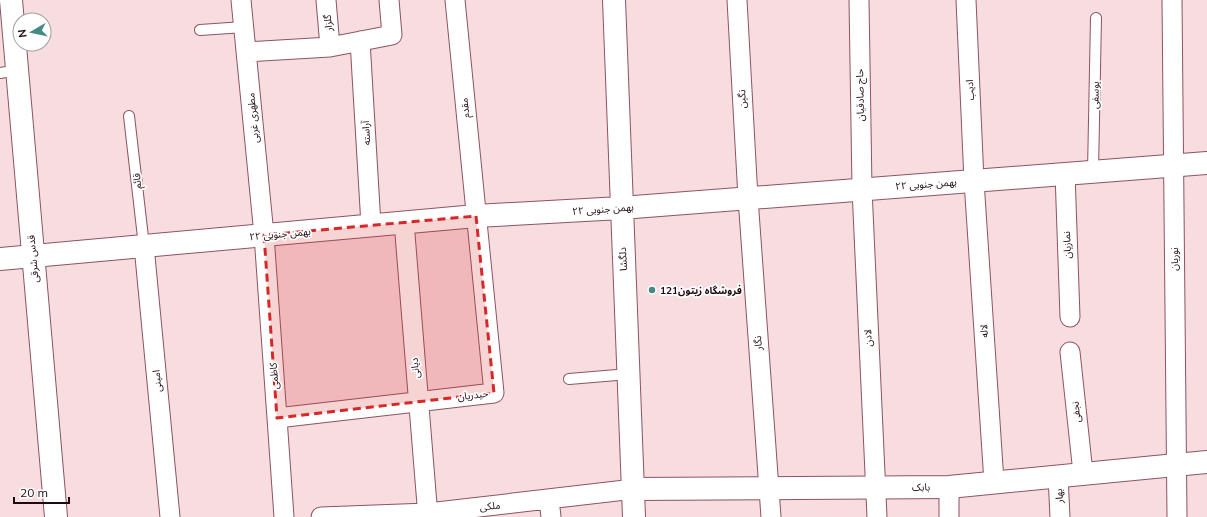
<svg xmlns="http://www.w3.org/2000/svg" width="1207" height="517" viewBox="0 0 1207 517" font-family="Mulish,'Noto Sans Arabic',sans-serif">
	<rect width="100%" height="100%" fill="#f7dce0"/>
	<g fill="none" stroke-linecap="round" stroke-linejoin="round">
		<defs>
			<path id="lane" d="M200,30L244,27
				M0,73L17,70
				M129,116L144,246
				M1093,171L1096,18
				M569,379L629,374"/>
			<path id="street" d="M241,0L264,235L284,517
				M326,0L330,47
				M737,0L748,198L771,517
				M859,0L862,189L877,517
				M966,0L974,181L994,482
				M1172,0L1177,517
				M360,41L371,225
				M246,52L330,47L392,35L389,0
				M1065,173L1070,317
				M404,222L428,517
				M144,246L170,517
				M1070,352L1083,473
				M277,418L494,393L455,0
				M1058,476L1060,517
				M949,487V517
				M549,499L551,517
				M321,517L428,513L634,489"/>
			<path id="secondary" d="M11,0L56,517
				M614,0L634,517
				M0,259L476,216L621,208L1207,163
				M634,489L949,487L1207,462"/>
		</defs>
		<!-- lane casing -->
		<use href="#lane" stroke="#8d5460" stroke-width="12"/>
		<!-- street casing -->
		<use href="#street" stroke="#8d5460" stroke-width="21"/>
		<!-- secondary casing -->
		<use href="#secondary" stroke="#8d5460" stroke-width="24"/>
		<!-- lane -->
		<use href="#lane" stroke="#fff" stroke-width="10"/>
		<!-- street -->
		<use href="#street" stroke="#fff" stroke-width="19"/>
		<!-- secondary -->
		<use href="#secondary" stroke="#fff" stroke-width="22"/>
	</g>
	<!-- marked area -->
	<path fill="#d62828" fill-opacity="0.2" stroke="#d62828" stroke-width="3" stroke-dasharray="8 5" stroke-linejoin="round" d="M476,216L494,393L277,418L264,235Z"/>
	<!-- markers -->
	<circle fill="#458b84" stroke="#fff" stroke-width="1.5" cx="652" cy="290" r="4"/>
	<g text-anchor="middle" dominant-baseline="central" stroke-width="3.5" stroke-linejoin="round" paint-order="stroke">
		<!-- street labels -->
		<g font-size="10" fill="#1f090e" stroke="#fff">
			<text transform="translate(328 23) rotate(-95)">گلزار</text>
			<text transform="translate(970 90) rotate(-93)">ادیب</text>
			<text transform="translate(860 95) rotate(-91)">حاج صادقیان</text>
			<text transform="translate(1095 95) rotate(-89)">یوسفی</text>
			<text transform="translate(742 99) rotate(-93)">نگین</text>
			<text transform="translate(465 108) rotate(-96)">مقدم</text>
			<text transform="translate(253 118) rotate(-95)">مطهری غربی</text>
			<text transform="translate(366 133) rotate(-93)">آراسته</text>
			<text transform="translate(137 181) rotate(-96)">قائم</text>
			<text transform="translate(926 184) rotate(-4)">۲۲ بهمن جنوبی</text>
			<text transform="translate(603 209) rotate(-4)">۲۲ بهمن جنوبی</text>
			<text transform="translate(280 234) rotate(-5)">۲۲ بهمن جنوبی</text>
			<text transform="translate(1067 245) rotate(-92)">نمازیان</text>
			<text transform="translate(33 259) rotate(-95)">قدس شرقی</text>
			<text transform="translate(623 259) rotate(-93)">دلگشا</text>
			<text transform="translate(1174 259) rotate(-90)">نوریان</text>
			<text transform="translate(984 331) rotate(-94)">لاله</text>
			<text transform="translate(868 338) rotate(-93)">لادن</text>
			<text transform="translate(758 343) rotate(-94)">نگار</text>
			<text transform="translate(415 368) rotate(-95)">دیانی</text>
			<text transform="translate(274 376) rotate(-94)">کاظمی</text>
			<text transform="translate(157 381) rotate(-95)">امینی</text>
			<text transform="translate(473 395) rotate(-7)">حیدریان</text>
			<text transform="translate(1076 412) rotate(-96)">نجفی</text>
			<text transform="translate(921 487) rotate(-1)">بابک</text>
			<text transform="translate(1059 496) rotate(-93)">بهار</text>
			<text transform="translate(490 506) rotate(-6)">ملکی</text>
		</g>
		<!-- poi labels -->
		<g font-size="10" font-weight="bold" fill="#1f090e" stroke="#fff" text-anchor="start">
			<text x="660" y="290">فروشگاه زیتون121</text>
		</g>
	</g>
	<!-- north arrow -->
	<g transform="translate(32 32) rotate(261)"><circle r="19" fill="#ffffff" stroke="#a59d9f"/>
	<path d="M0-3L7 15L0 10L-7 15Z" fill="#458b84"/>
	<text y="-6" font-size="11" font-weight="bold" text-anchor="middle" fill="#1f090e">N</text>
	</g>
	<!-- scale -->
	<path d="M14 497v6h55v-6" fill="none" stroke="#1f090e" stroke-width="2"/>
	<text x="20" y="497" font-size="12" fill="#1f090e" stroke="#ffffff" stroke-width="3" paint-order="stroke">20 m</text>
</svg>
